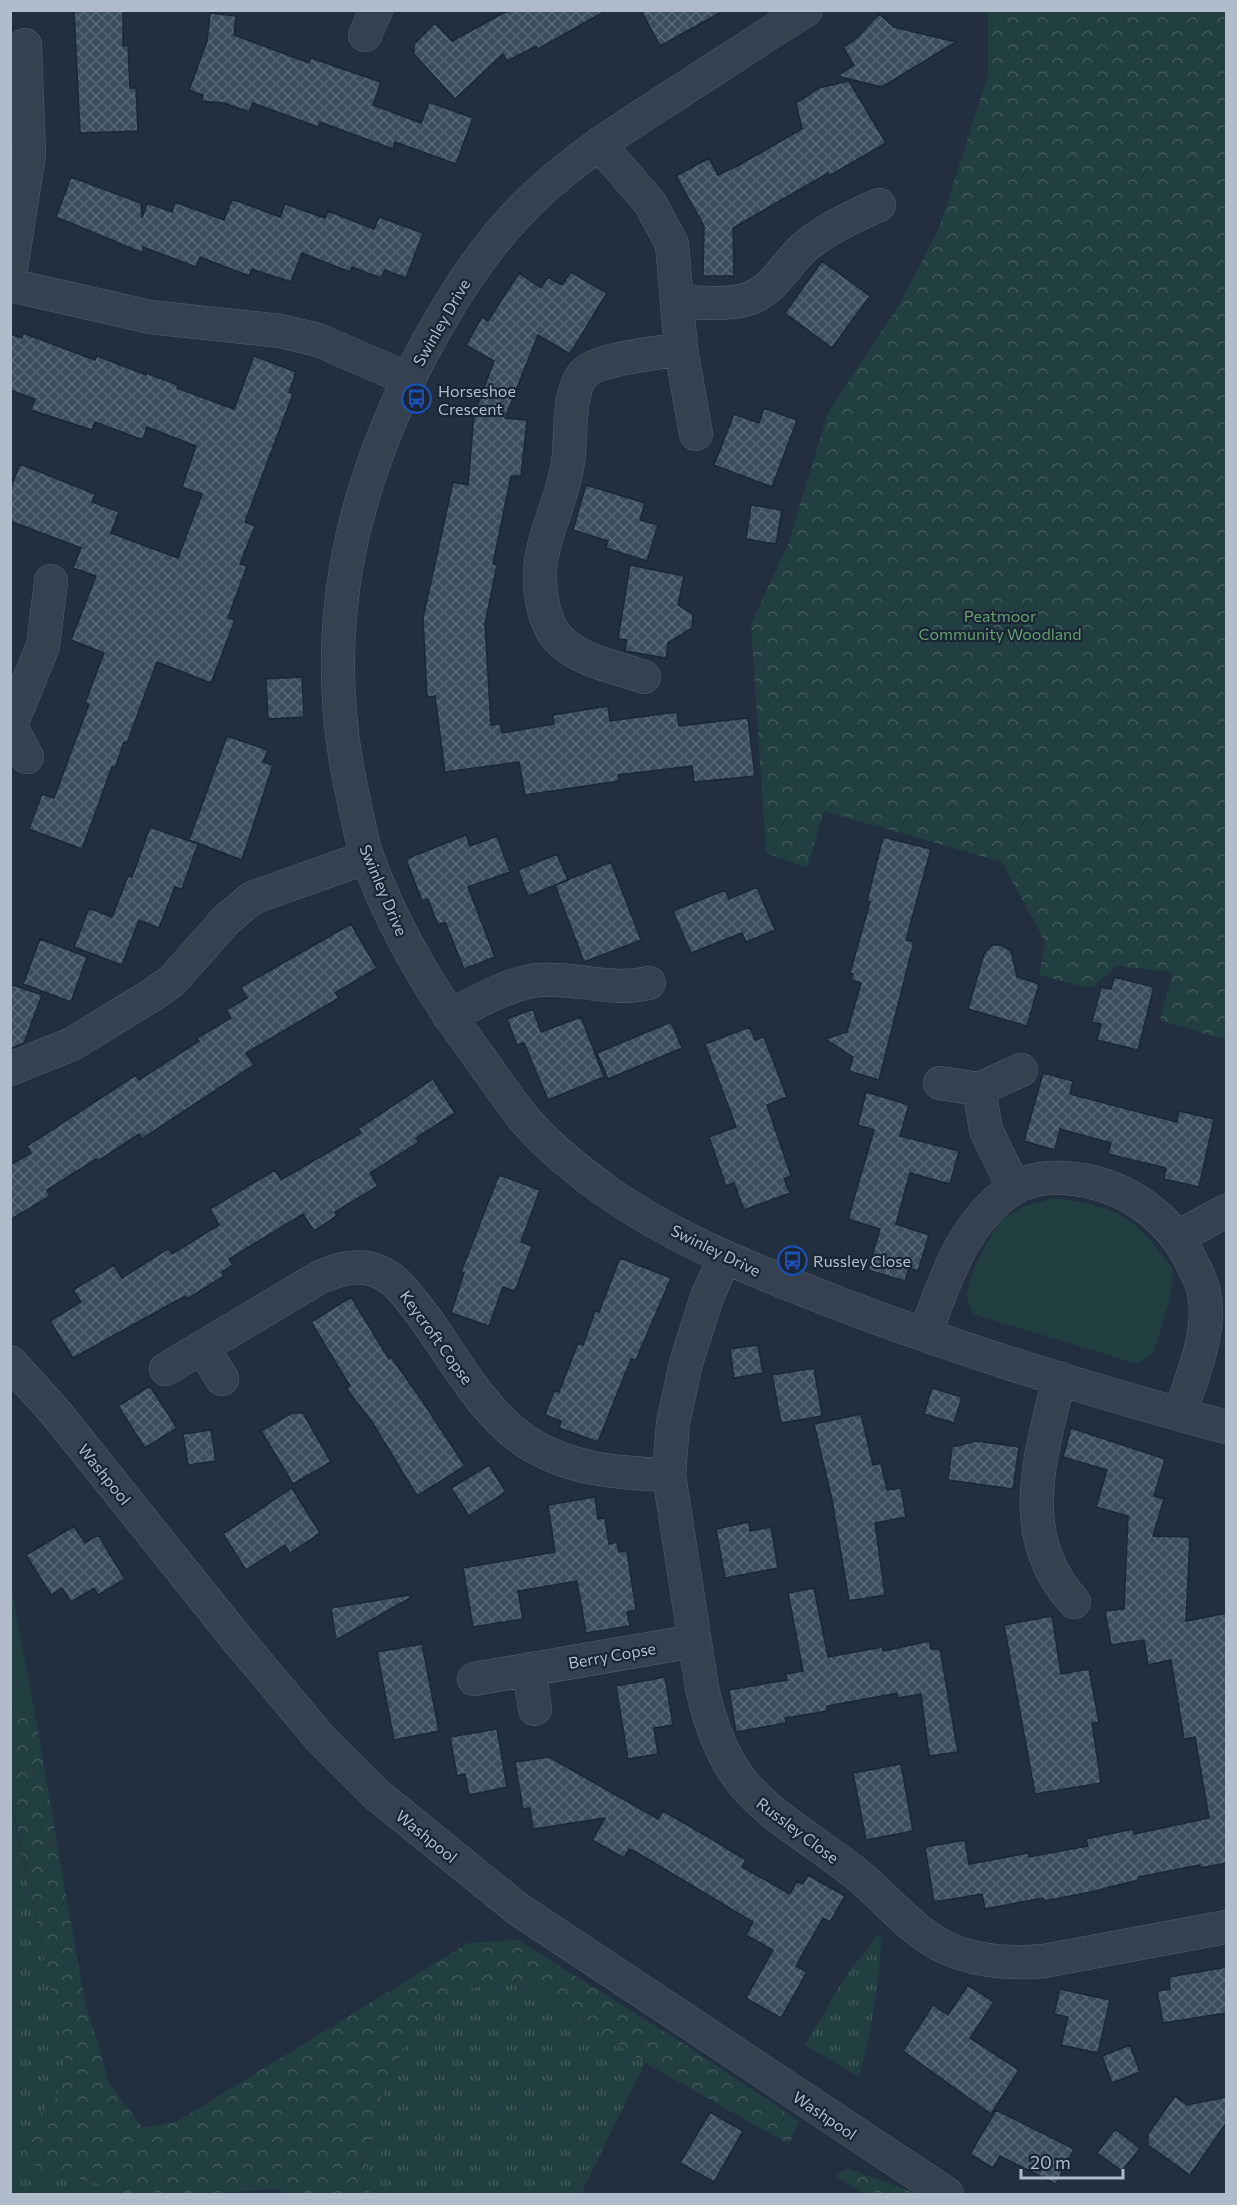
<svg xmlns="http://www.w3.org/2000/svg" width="1237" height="2205" viewBox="0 0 1237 2205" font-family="Commissioner,sans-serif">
	<defs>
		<pattern id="grass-tufts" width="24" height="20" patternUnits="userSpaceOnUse" patternTransform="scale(1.5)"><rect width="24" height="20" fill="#233e40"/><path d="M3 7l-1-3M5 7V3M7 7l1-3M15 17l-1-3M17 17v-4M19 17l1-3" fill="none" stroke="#41585a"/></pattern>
		<pattern id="forest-crowns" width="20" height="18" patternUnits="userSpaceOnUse" patternTransform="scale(1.5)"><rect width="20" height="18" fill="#233e40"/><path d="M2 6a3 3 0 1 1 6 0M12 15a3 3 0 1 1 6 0" fill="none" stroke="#41585a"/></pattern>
		<pattern id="building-cross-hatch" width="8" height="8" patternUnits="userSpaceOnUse" patternTransform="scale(1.5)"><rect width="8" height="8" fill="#3c4e5e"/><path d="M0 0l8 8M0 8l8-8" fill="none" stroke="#566674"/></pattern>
	</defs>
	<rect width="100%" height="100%" fill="#212f3f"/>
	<!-- grass -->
	<path fill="url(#grass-tufts)" d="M10,1798L65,2057L59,2093L28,2127L39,2169L96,2183L124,2194H11Z
		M877,1936L882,1939C878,1985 872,2032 859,2077L805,2045L845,1977Z
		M506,1982L535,1989L645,2063L581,2194H370L366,2156L385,2087L408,2038L460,1990Z"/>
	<!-- forest -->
	<path fill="url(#forest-crowns)" d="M1160,11L1164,13L1166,10L1226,11V1040L1160,1020L1173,972L1116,966L1093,987H1084L1039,975L1045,942L1002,862L824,811L807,868L766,853L751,624L788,544L828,413L897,308L938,231L988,75V11Z
		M10,1711L35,1714L84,1998L110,2085L143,2128L178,2121L468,1943L518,1940L689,2047L799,2121L789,2144L645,2063L535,1989L506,1982L460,1990L408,2038L385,2087L366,2156L370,2194H283L280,2189L198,2194H124L96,2183L39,2169L23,2154L28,2127L59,2093L65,2057L11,1798Z
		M847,2168L907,2190L914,2194H864L835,2176Z"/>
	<!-- garden -->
	<path fill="#233e40" d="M1053,1198C1119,1207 1133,1215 1173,1269L1171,1294L1154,1352L1138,1364L973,1314L966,1295L977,1261L999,1222L1020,1208Z
		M11,1586L35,1714L11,1711Z"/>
	<!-- building -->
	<path fill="url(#building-cross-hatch)" stroke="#1c2835" stroke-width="1.5" d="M74,10H123V46L128,45L130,88H136L138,131L80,133Z
		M509,10H607L538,49L536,46L507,61L503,54L455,99L414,54V44L435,23L452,41Z
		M641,10H725L660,46Z
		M210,13L236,16L234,35L309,63L311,58L381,82L373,105L421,123L429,102L473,118L456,164L395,142L393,149L320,122L318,127L253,103L249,112L224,103L202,101L203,95L189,90L207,41Z
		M879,14L894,27L956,42L882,87L837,76L854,65L843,47L855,40Z
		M849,81L886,143L829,176L828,173L733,228L734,276H703L704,226L676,176L709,158L718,175L739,165L802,129L796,103L819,88Z
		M71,177L141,203L142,218L147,203L172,212L175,202L224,220L232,199L280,217L285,204L325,218L328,211L374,229L379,217L423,233L406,278L385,270L381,278L352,267L350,272L302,253L291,282L252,269L249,276L200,257L196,267L143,247V253L56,217Z
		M822,261L870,296L832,348L785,313Z
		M571,272L607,293L570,354L538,335L505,418L527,420L521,476H511L493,564L497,565L485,624L491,725L500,724L502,733L554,724L553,715L608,706L610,721L677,712L679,726L748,718L755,776L694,782L692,766L618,775L619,781L525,795L519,762L445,772L435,696L427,697L423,618L453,482L468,485L474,414L494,361L466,345L482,317L488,321L519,273L541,288L548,277L562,285Z
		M23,333L95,360L97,356L146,375V373L178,385L177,388L234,409L254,356L296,372L289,392L293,394L245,522L255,526L240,564L247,566L228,618L235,620L211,683L157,662L127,743L124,742L115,768L112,767L82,849L29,829L42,794L54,798L89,704L85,703L104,653L71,640L96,576L73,568L81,548L10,521V490L20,464L95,494L92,502L119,512L111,533L178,558L202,494L182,487L196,446L147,427L143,440L95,422L92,430L31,410L35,399L10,390V334L22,338Z
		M764,408L797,420L772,487L714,465L734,414L759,423Z
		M586,485L645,503L640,520L658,525L647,561L606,548L608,541L573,530Z
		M751,505L782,510L776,544L746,539Z
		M630,565L684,576L678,605L693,614L692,628L668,643L666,658L625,651L627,640L618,639Z
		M302,677L304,717L268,719L266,679Z
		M227,736L268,750L263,762L273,765L242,860L189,840Z
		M150,827L198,844L182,889L175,887L159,928L139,920L122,965L74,947L89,908L112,917L128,876L132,877Z
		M466,835L470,846L497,836L510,872L468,887L495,957L464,969L445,922L438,925L428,899L422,901L406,859Z
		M883,837L931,849L906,940L914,942L879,1080L849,1071L853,1057L825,1039L847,1032L861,983L851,980L853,974L850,973L870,902L867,901Z
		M557,854L568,880L528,896L518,870Z
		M611,862L641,940L584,962L555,885Z
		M757,887L775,930L746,942L742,933L691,953L673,911L725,890L729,899Z
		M351,924L377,968L335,993L339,998L246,1053L254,1065L142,1139L139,1134L98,1161L96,1159L47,1190L50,1196L10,1220V1165L31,1153L27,1146L136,1075L139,1080L199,1041L197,1038L231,1018L226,1010L247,998L241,987Z
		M40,939L87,957L71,1002L23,984Z
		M992,945H1001L1011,951L1017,977L1039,984L1027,1026L968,1009L984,954Z
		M1114,977L1154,987L1138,1050L1097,1040L1101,1024L1092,1022L1101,987L1111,989Z
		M10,984L42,995L24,1043L10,1049Z
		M533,1009L541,1032L581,1017L604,1077L548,1100L524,1043L517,1045L507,1019Z
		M671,1022L682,1048L608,1079L597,1053Z
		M750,1027L755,1040L764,1037L787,1097L767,1105L791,1176L784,1179L790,1193L744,1210L734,1183L726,1186L709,1137L736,1127L705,1044Z
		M1043,1073L1073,1081L1070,1094L1177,1122L1179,1111L1214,1119L1199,1187L1164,1179L1166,1168L1108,1154L1111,1143L1060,1129L1055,1150L1024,1141Z
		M433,1079L455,1113L416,1138L419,1142L370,1173L378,1186L335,1212L337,1216L314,1231L303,1214L229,1259L233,1265L222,1272L224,1276L187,1299L185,1296L73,1358L50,1321L81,1302L73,1290L114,1265L122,1278L169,1248L172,1254L219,1225L210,1209L275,1170L281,1180L361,1133L358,1129Z
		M866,1092L909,1105L900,1136L959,1151L950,1184L910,1173L896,1224L929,1235L918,1271L909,1268L905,1281L868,1270L880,1229L848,1219L874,1130L858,1125Z
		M499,1175L540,1190L521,1242L532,1246L515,1291L503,1287L489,1326L451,1313L464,1273L461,1272Z
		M620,1258L671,1278L636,1360L631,1359L598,1442L559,1428L561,1421L545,1415L554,1391L559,1392L578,1343L583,1345L595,1311L599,1312Z
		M351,1297L389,1359L391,1357L419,1396L465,1466L417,1496L372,1422L346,1388L350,1386L311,1322Z
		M758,1345L763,1373L734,1378L730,1349Z
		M814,1368L822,1416L781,1423L772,1375Z
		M150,1386L177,1428L145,1448L118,1406Z
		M932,1388L962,1397L954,1423L924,1414Z
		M292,1413H303L331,1462L293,1484L261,1431Z
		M861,1414L873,1465L881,1463L887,1490L901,1488L906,1517L875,1523L885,1595L849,1601L832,1500L814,1424Z
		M1071,1428L1165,1459L1154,1496L1164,1499L1153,1536L1190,1537L1186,1621L1227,1613V1863L1200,1868V1865L1139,1877L1138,1880L1091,1892L1044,1901L1043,1898L985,1909L982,1894L934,1902L925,1847L965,1840L969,1864L1028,1853L1029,1857L1088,1846L1086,1839L1133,1829L1134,1834L1209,1818L1195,1737L1184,1739L1171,1660L1148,1665L1144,1640L1111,1645L1105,1611L1124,1609L1128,1516L1096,1507L1107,1470L1063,1457Z
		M211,1430L216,1461L188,1465L183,1434Z
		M976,1441L1019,1447L1013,1489L948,1480L952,1447Z
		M489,1465L506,1492L469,1516L451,1488Z
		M292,1488L320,1533L290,1553L285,1545L246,1570L223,1534Z
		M595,1497L598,1519L605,1518L609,1544L617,1542L619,1552L627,1551L636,1610L627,1612L630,1626L586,1633L577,1581L518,1591L523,1619L473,1627L463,1568L555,1552L548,1505Z
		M749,1522L750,1531L771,1527L778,1568L725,1578L716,1529Z
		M74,1526L85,1543L98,1535L125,1579L98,1595L94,1588L71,1602L62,1588L51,1595L26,1555Z
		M814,1588L828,1657L882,1647L883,1651L930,1641L931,1649H940L958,1752L929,1756L921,1694L898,1698L897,1693L827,1706V1711L785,1718L786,1723L736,1732L729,1690L787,1680L786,1674L803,1671L788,1593Z
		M409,1595L410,1598L336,1640L331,1608Z
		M1052,1616L1061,1674L1089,1669L1099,1722L1092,1723L1101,1783L1035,1794L1004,1625Z
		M422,1644L439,1731L394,1740L377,1652Z
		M665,1677L673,1725L654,1728L658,1754L628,1759L616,1686Z
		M497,1729L507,1787L469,1795L465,1774L457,1776L450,1737Z
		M549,1757L658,1819L663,1811L705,1835L746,1860L742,1867L790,1894L797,1881L803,1884L808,1875L845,1896L830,1922L823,1918L796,1966L807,1972L781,2018L746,1998L773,1950L746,1935L753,1922L636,1852L629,1849L624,1858L592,1840L605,1818L533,1829L530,1808L523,1809L515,1762Z
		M901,1764L913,1831L866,1840L853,1773Z
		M1227,1967V2013L1163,2023L1157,1991L1170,1989L1169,1977Z
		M968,1985L994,2002L970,2038L1019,2070L991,2114L903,2051L933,2005L948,2015Z
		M1060,1989L1110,2000L1098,2053L1061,2045L1068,2017L1054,2014Z
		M1130,2045L1140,2072L1112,2083L1102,2056Z
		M1175,2096L1187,2105L1227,2097V2122L1190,2175L1148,2145V2134Z
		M996,2110L1074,2149L1056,2184L1000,2156L993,2168L970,2154Z
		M710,2112L743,2131L714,2182L680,2163Z
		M1115,2129L1140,2148L1122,2171L1097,2153Z"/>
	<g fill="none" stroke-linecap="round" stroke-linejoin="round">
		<defs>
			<path id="minor" d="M806,10C757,41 710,72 662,103C608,138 554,172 511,221C477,258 451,300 427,344C349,489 316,634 353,797C358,818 361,840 368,859C393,927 429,988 471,1046C488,1069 504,1093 521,1115C545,1145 578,1171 609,1193C679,1242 761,1273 840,1304C966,1352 1096,1392 1226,1427
				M365,35L376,10
				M599,144L650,203L672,244L681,349L696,434
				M10,275L29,154L25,45
				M10,285L150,317L281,331L318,340L408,379
				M678,302C701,302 729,306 751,298C777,287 786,262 807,245C829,227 855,216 879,205
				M644,677C614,666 570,660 552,630C543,614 539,591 540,572C542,534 563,500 568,462C572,438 566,385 588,370C604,358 660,353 681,349
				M10,727L43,646L51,581
				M11,727L27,757
				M449,1016C477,1003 508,983 539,980C576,977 612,992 649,983
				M10,1069L72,1044L152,995L172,981L226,920L252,898L367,857
				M940,1083L979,1089L986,1130L1014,1188
				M979,1089L1021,1070
				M1178,1237L1226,1211
				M725,1257L707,1297L686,1363L673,1423L669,1475L702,1688C727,1800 772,1808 854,1872C877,1890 895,1912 918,1930C954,1960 999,1965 1044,1961L1226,1927
				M925,1335C944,1282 963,1222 1012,1189C1027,1180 1047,1177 1065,1178C1122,1182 1169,1214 1193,1265C1199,1276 1204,1287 1205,1299C1210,1337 1191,1379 1180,1414
				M203,1348L222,1379
				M10,1362L56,1413L237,1639L320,1738L376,1794L518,1909L947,2194
				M166,1369L320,1277C338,1269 358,1263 377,1271C399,1279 411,1301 425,1318C455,1360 482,1411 525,1441C569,1470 618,1473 669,1475
				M1059,1378C1041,1457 1013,1534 1074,1602
				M529,1669L535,1709
				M474,1679L694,1641"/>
		</defs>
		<!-- minor casing -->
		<use href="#minor" stroke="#535f6c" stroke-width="34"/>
		<!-- minor -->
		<use href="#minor" stroke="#35414f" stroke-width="33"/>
	</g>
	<!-- icons -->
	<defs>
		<symbol id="bus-ring" viewBox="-11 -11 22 22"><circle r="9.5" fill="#1a2633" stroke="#1a4fb4" stroke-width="1.5"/><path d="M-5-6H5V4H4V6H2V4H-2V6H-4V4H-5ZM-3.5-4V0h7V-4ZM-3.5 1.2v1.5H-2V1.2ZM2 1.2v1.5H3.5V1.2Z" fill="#1a4fb4"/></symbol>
	</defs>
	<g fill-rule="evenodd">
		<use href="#bus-ring" x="400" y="382" width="33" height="33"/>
		<use href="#bus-ring" x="776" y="1244" width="33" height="33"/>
	</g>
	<g text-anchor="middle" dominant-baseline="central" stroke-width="4.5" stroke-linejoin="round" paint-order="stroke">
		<!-- street labels -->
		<g font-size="16" fill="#b1bcca" stroke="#1a2633">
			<text transform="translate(441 322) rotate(-60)">Swinley Drive</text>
			<text transform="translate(384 890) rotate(67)">Swinley Drive</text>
			<text transform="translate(716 1250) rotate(26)">Swinley Drive</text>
			<text transform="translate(437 1337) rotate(54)">Keycroft Copse</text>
			<text transform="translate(105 1474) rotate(51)">Washpool</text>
			<text transform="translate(612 1655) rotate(-10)">Berry Copse</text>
			<text transform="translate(798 1830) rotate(37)">Russley Close</text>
			<text transform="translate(427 1836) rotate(39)">Washpool</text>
			<text transform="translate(825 2115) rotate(34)">Washpool</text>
		</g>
		<!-- poi labels -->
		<g font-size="16" fill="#b1bcca" stroke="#1a2633" text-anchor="start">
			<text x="438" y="390">Horseshoe<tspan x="438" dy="18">Crescent</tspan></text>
			<text x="813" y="1260">Russley Close</text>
		</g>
		<!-- park labels -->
		<g font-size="16" fill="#659d6f" stroke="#1a2633">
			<text x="1000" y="615">Peatmoor<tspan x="1000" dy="18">Community Woodland</tspan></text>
		</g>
	</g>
	<!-- border -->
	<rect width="1237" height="2205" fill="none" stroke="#b1bcca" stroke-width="24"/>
	<!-- scale -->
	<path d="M1021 2169v9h102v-9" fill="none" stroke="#b1bcca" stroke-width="3"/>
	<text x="1030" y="2169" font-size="18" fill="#b1bcca" stroke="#1a2633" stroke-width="4.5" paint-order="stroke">20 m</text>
</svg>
